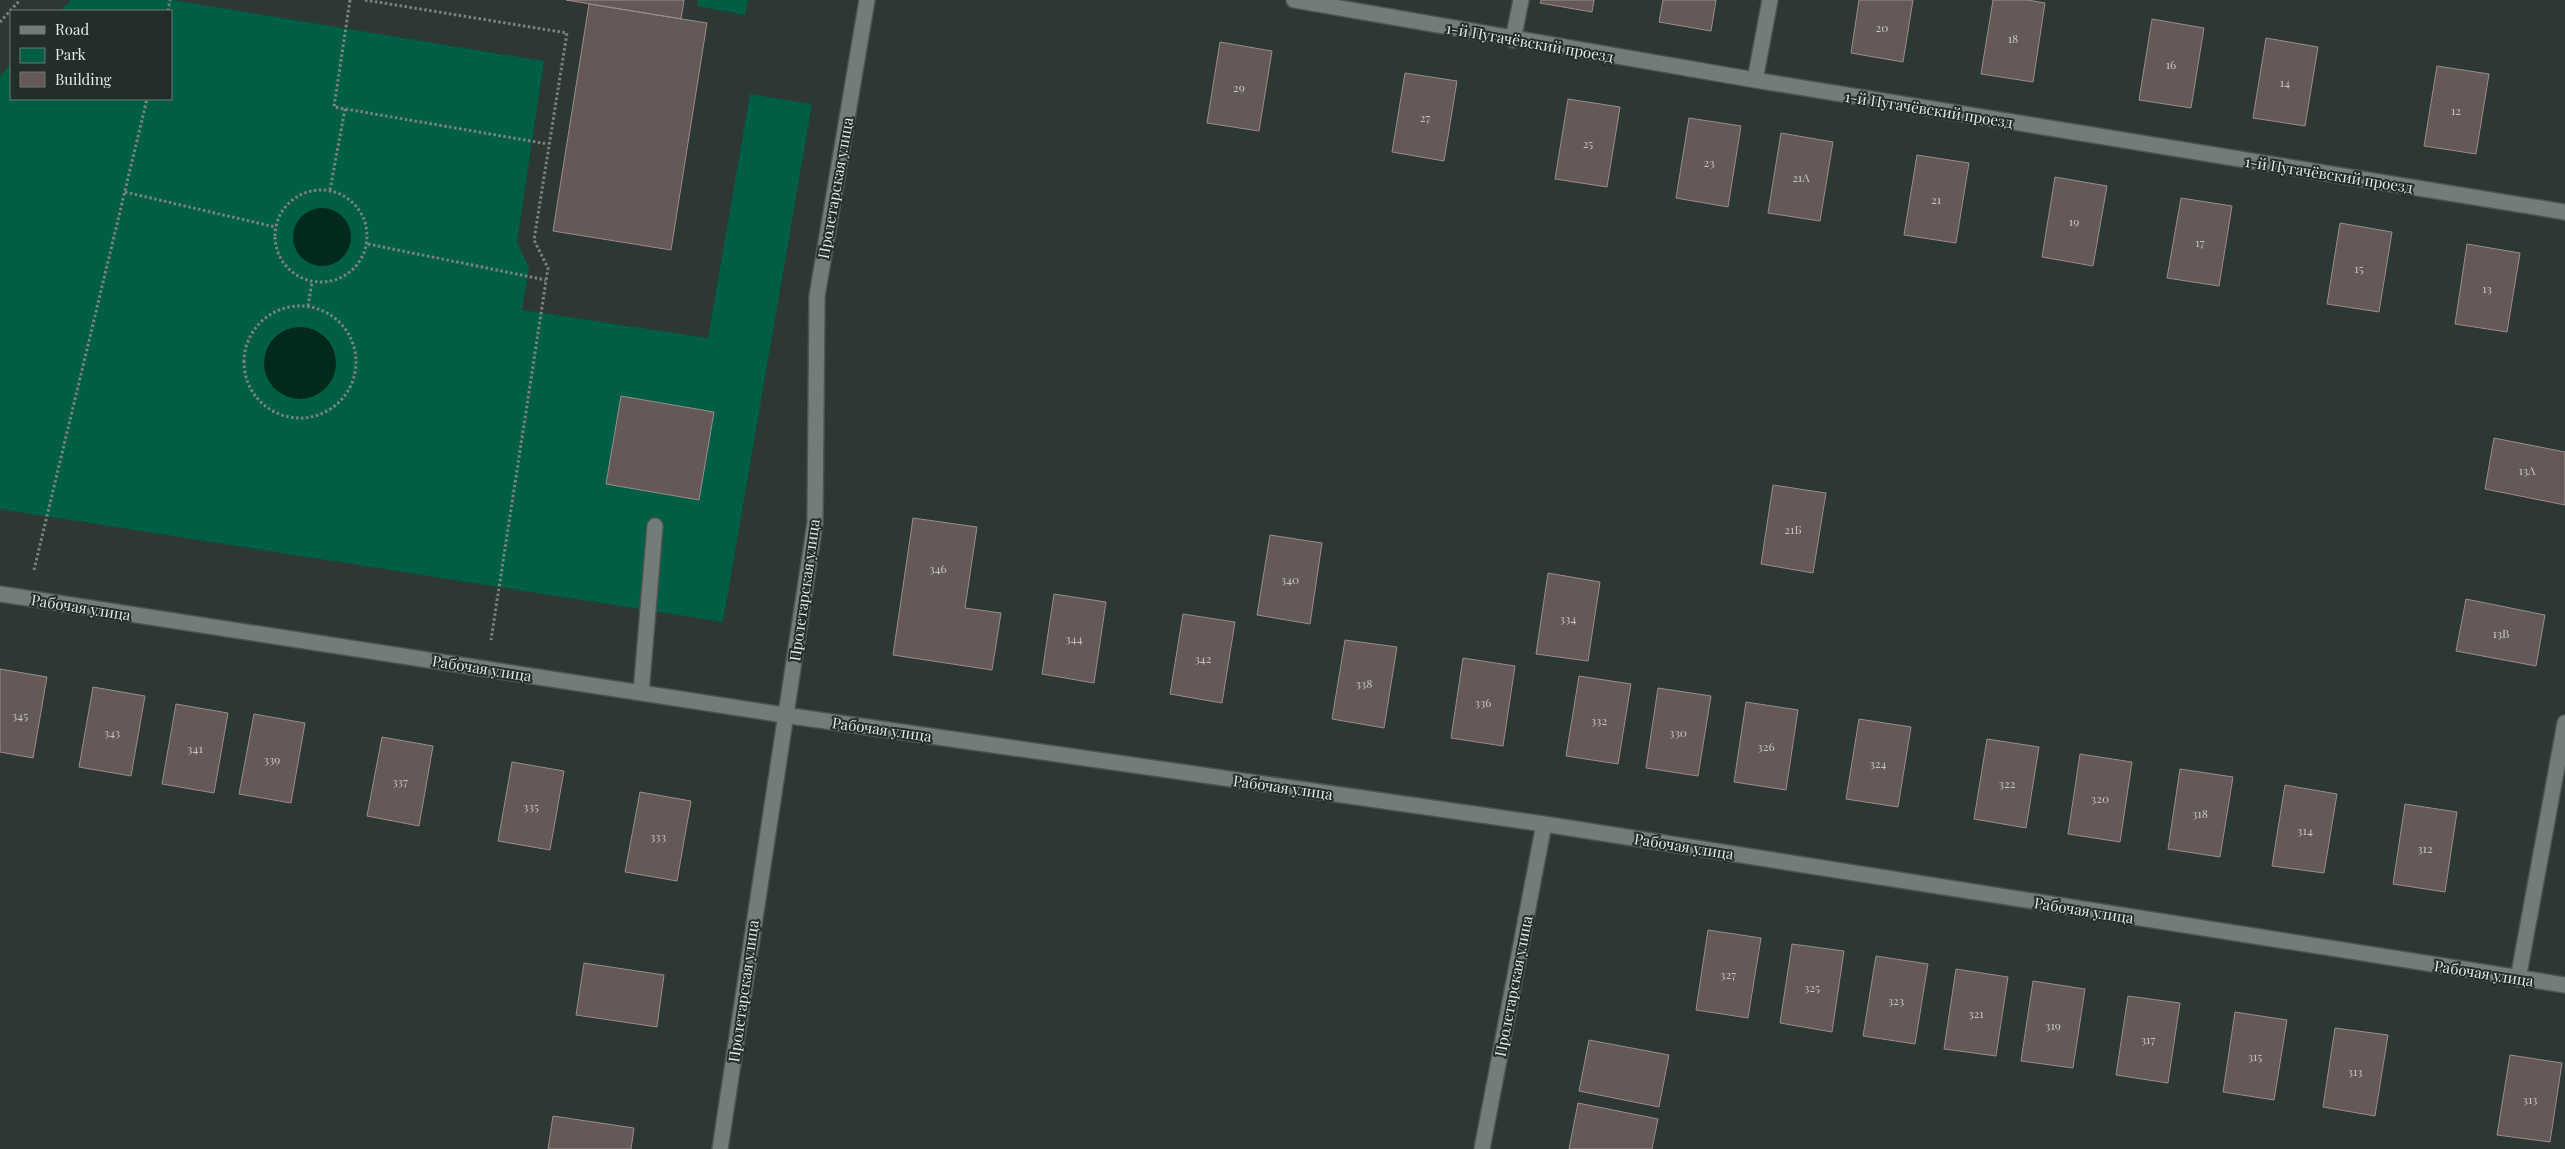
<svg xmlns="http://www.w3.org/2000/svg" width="2565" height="1149" viewBox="0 0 2565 1149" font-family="'Playfair Display',serif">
	<rect width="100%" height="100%" fill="#2d3733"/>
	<!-- green -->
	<path fill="#005e45" d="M71,0H173L544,61L517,242L529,268L522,310L708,338L750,94L812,104L723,622L0,509V76L11,64V99H171V11H60Z
		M698,0H748L745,15L697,6Z"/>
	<!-- water -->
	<path fill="#012a1d" d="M293 237a29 29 0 1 1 58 0a29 29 0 1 1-58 0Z
		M264 363a36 36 0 1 1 72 0a36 36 0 1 1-72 0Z"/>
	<!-- building -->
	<path fill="#655957" stroke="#9a8d8b" d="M566,0H684L681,19Z
		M1541,0H1594L1592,12L1540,3Z
		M1663,0H1716L1711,31L1659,22Z
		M1859,0H1913L1903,62L1851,53Z
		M1993,0H2028L2045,3L2033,82L1981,74Z
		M589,4L707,23L671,250L553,231Z
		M2152,19L2204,28L2191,108L2139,100Z
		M2266,38L2318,47L2305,126L2253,118Z
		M1220,42L1272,51L1259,131L1207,123Z
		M2437,66L2489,74L2476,154L2424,146Z
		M1405,73L1457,81L1444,161L1392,152Z
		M1568,99L1620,107L1607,187L1555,179Z
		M1689,118L1741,126L1728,207L1676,198Z
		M1781,133L1833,142L1820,221L1768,213Z
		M1917,155L1969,163L1956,243L1904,235Z
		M2055,177L2107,186L2093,266L2042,257Z
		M2181,198L2232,206L2219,286L2167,278Z
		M2340,223L2392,232L2379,312L2327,304Z
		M2467,244L2520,253L2507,332L2455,324Z
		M621,396L714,412L699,500L606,484Z
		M2494,438L2565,452V505L2485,489Z
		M1773,485L1826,493L1813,573L1761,564Z
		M913,518L977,527L965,608L1001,613L992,670L893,655Z
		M1270,535L1322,543L1310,624L1257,615Z
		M1548,573L1600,582L1588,661L1536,654Z
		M1054,594L1106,602L1094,683L1042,674Z
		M2466,599L2545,615L2536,666L2456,651Z
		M1183,614L1235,622L1222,703L1170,694Z
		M1345,640L1397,647L1384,728L1332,719Z
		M1463,658L1515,666L1503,746L1451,738Z
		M0,669L47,677L33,758L0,752Z
		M1579,676L1631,684L1618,764L1566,756Z
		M93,687L145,696L131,776L79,767Z
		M1658,688L1711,696L1698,776L1646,768Z
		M1746,702L1798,710L1786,790L1734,782Z
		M176,704L228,713L214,793L162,784Z
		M254,714L305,723L291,803L239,794Z
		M1859,719L1911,727L1898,807L1846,799Z
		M382,737L433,746L419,826L367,816Z
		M1987,739L2039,747L2026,828L1974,819Z
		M2080,754L2132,762L2120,842L2068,834Z
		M512,762L564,771L550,850L498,841Z
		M2180,769L2233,777L2220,857L2168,849Z
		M2285,785L2337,794L2324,873L2272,866Z
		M640,792L691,801L677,881L625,872Z
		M2405,804L2457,812L2445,892L2393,884Z
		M1708,930L1761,938L1748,1018L1696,1010Z
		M1792,944L1844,951L1832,1032L1780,1023Z
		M1876,956L1928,964L1915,1044L1863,1036Z
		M584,963L664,975L657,1027L576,1015Z
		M1956,969L2008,977L1996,1056L1944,1049Z
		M2033,981L2085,989L2073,1068L2021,1061Z
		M2128,996L2180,1003L2168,1083L2116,1075Z
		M2235,1012L2287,1020L2274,1100L2223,1092Z
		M2335,1028L2388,1035L2375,1116L2323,1107Z
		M1589,1040L1669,1055L1659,1107L1579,1091Z
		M2510,1055L2562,1063L2550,1142L2497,1135Z
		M1578,1103L1658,1119L1652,1149H1569Z
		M553,1116L634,1128L631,1149H548Z"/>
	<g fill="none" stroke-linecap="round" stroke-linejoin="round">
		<defs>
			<path id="minor" d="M1294,0L1755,80L2565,212
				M1513,40L1521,0
				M1755,80L1770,0
				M0,594L784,715L1544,824L2565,985
				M641,693L655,526
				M2518,979L2565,723
				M720,1149L815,523L817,296L867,0
				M1482,1149L1544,824"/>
		</defs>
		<!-- minor casing -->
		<use href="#minor" stroke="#4a5350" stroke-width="18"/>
		<!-- path -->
		<path stroke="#7b8380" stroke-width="3" stroke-dasharray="2.5 2.5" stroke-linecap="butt" d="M350,0L334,107L548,144
			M365,0L567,33L534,240L548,268L491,640
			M168,11L170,0
			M0,22L20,0
			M275 236a46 46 0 1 1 92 0a46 46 0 1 1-92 0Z
			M330,190L345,109
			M125,192L275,227
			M368,244L546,280
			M244 362a56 56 0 1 1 112 0a56 56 0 1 1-112 0Z
			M308,306L312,282
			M34,570L147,99"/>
		<!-- minor -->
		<use href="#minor" stroke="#727d78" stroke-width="15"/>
	</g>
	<g text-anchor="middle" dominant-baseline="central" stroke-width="4" stroke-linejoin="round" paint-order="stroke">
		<!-- number labels -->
		<g font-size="12" fill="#c3c4c2">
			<text x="1882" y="27">20</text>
			<text x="2013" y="38">18</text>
			<text x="2171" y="64">16</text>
			<text x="2285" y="82">14</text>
			<text x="1239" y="87">29</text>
			<text x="2456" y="110">12</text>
			<text x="1425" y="117">27</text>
			<text x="1588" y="143">25</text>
			<text x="1709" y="162">23</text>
			<text x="1801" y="177">21А</text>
			<text x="1936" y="199">21</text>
			<text x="2074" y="221">19</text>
			<text x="2200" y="242">17</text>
			<text x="2359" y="268">15</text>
			<text x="2487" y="288">13</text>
			<text x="2527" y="470">13А</text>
			<text x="1793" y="529">21Б</text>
			<text x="938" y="568">346</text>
			<text x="1290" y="579">340</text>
			<text x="1568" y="618">334</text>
			<text x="2501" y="633">13В</text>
			<text x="1074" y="638">344</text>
			<text x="1203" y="658">342</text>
			<text x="1364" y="683">338</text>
			<text x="1483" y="702">336</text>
			<text x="20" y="715">345</text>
			<text x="1599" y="720">332</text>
			<text x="112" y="732">343</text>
			<text x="1678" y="732">330</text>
			<text x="1766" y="746">326</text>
			<text x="195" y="748">341</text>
			<text x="272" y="759">339</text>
			<text x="1878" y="763">324</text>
			<text x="400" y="781">337</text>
			<text x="2007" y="783">322</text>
			<text x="2100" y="798">320</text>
			<text x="531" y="806">335</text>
			<text x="2200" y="813">318</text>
			<text x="2305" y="830">314</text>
			<text x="658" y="836">333</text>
			<text x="2425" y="848">312</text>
			<text x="1728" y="974">327</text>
			<text x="1812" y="987">325</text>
			<text x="1896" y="1000">323</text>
			<text x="1976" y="1013">321</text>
			<text x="2053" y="1025">319</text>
			<text x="2148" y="1039">317</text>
			<text x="2255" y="1056">315</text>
			<text x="2355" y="1071">313</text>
			<text x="2530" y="1099">313</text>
		</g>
		<!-- street labels -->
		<g font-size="15" fill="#e2e8e5" stroke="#232d29">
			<text transform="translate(1530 42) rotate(10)">1-й Пугачёвский проезд</text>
			<text transform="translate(1929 109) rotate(9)">1-й Пугачёвский проезд</text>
			<text transform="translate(2329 174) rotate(9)">1-й Пугачёвский проезд</text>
			<text transform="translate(835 188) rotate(-80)">Пролетарская улица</text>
			<text transform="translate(804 590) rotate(-82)">Пролетарская улица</text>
			<text transform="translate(81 607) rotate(9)">Рабочая улица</text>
			<text transform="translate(482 668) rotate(9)">Рабочая улица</text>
			<text transform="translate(882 729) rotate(8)">Рабочая улица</text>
			<text transform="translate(1283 787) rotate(8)">Рабочая улица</text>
			<text transform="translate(1684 846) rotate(9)">Рабочая улица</text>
			<text transform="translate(2084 910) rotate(9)">Рабочая улица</text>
			<text transform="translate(2484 973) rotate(9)">Рабочая улица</text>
			<text transform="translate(1513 986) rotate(-79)">Пролетарская улица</text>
			<text transform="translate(743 991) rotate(-82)">Пролетарская улица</text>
		</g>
	</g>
	<!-- legend -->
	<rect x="10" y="10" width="162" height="90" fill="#232d29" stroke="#6f7874"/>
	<rect x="20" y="26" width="25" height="8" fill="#727d78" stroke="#6f7874"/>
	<text x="55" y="35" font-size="15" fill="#e2e8e5">Road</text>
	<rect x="20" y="48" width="25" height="15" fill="#005e45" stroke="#6f7874"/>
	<text x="55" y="60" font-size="15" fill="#e2e8e5">Park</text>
	<rect x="20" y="72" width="25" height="15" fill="#655957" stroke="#6f7874"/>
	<text x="55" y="85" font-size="15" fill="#e2e8e5">Building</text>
</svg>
